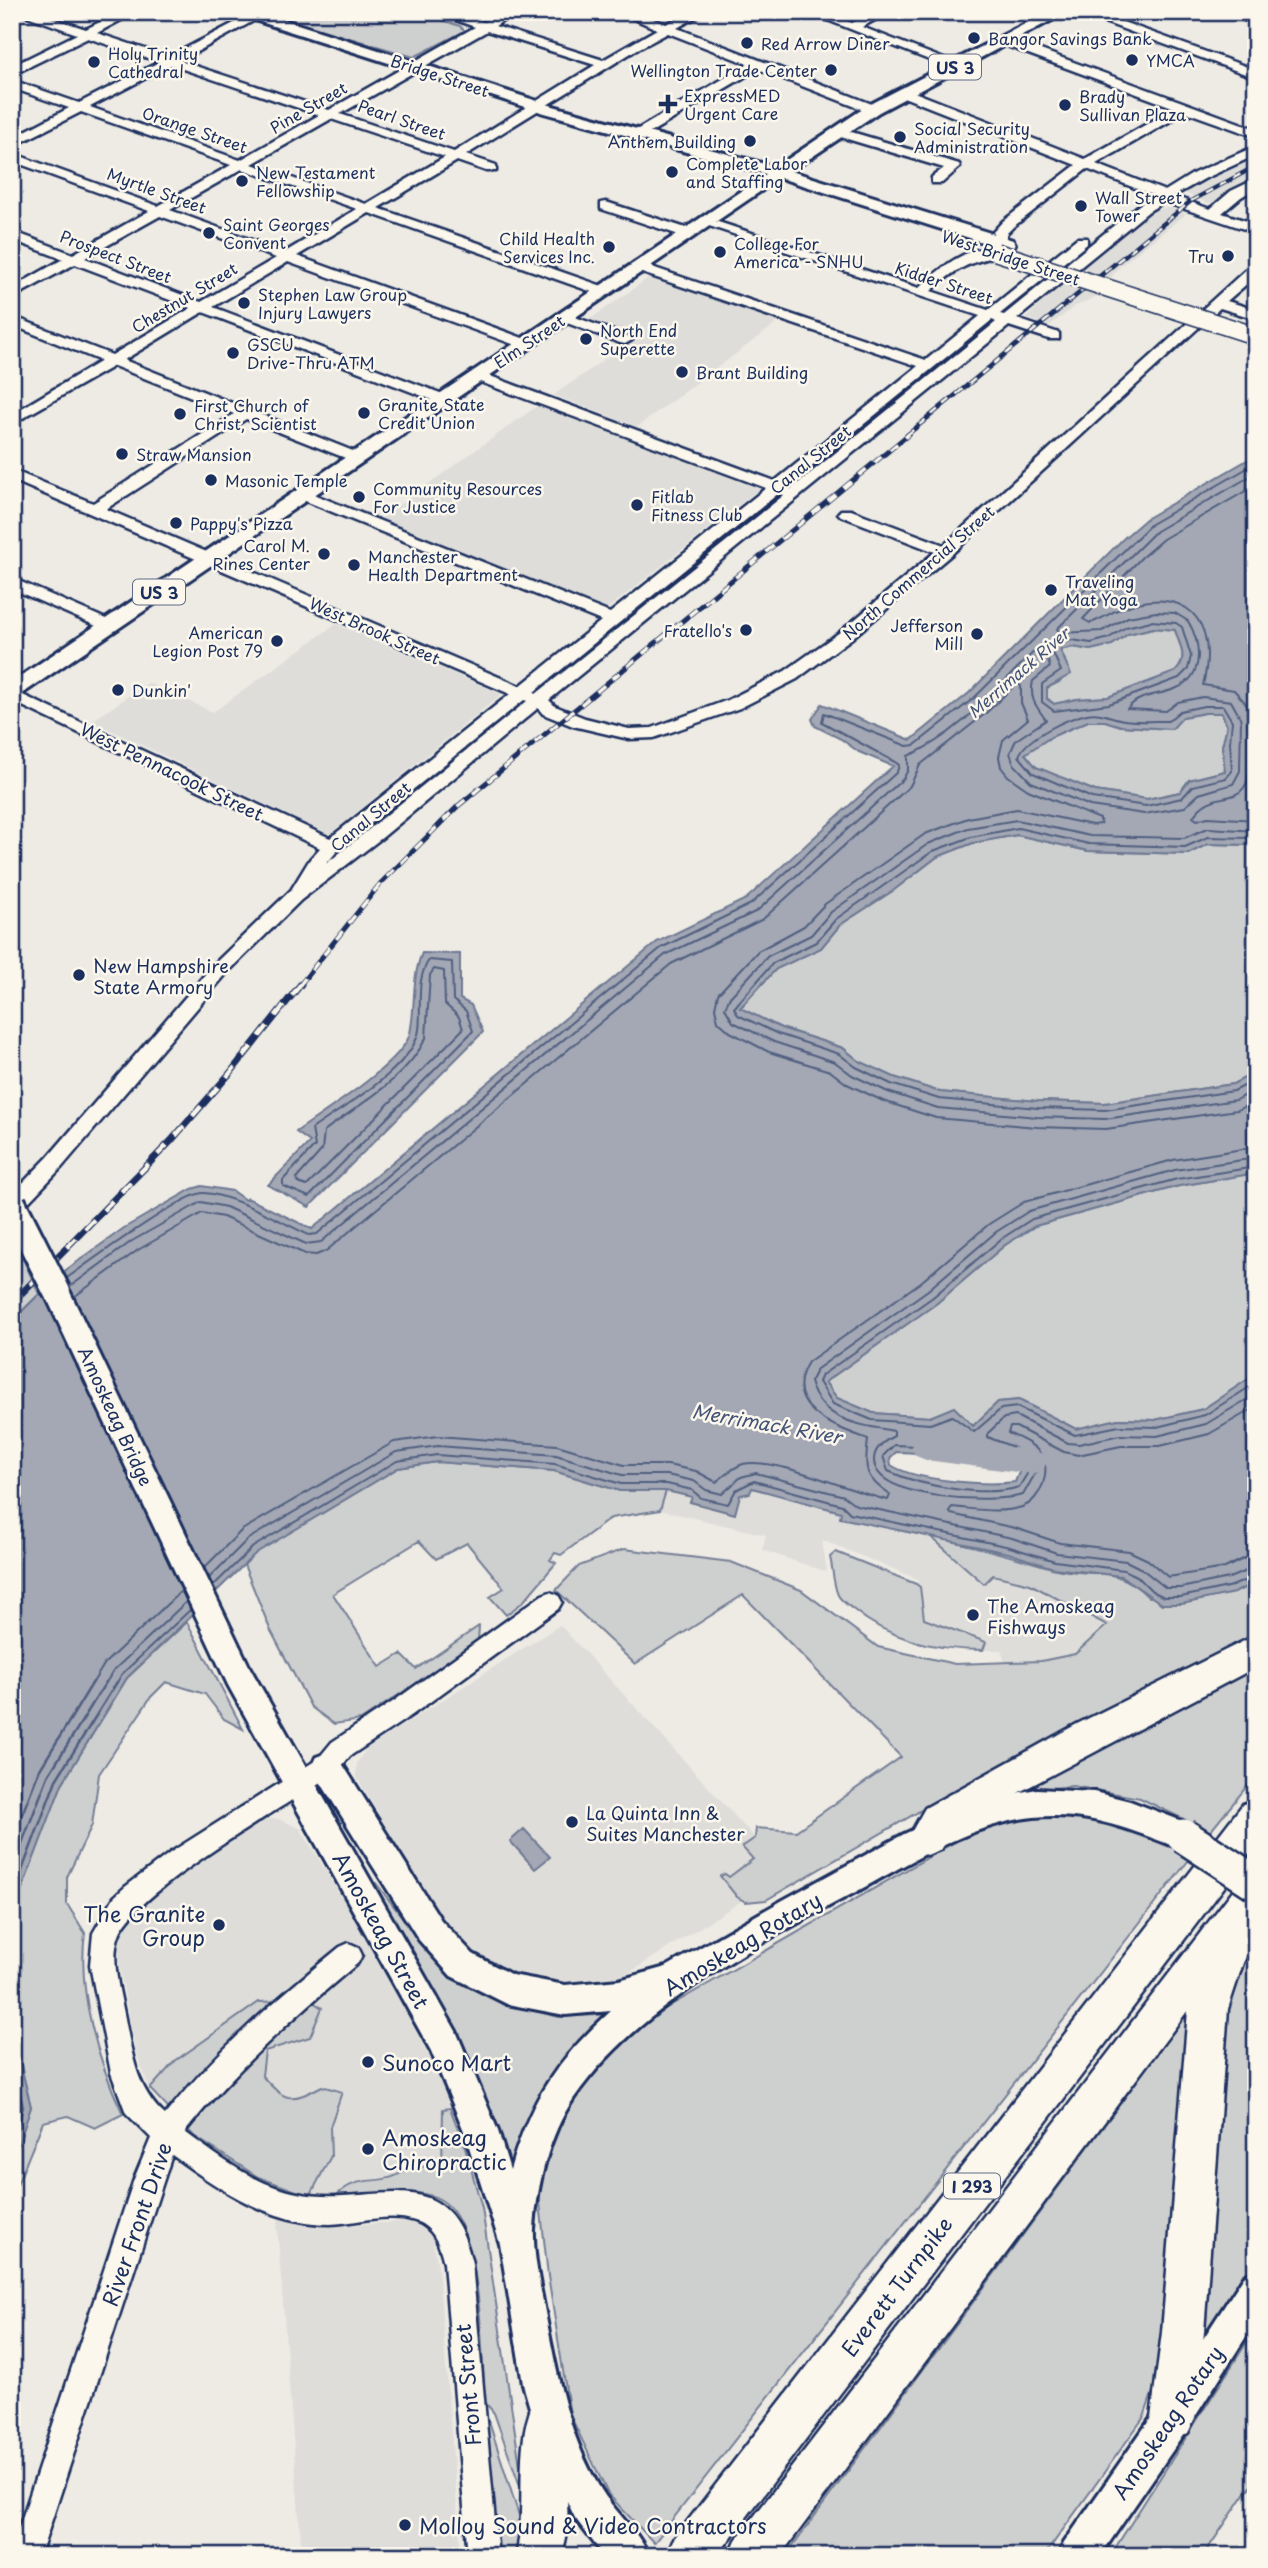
<svg xmlns="http://www.w3.org/2000/svg" width="1268" height="2568" viewBox="0 0 1268 2568" font-family="'Playpen Sans',sans-serif">
	<rect width="100%" height="100%" fill="#eeebe4"/>
	<filter id="ink" filterUnits="userSpaceOnUse"><feTurbulence type="fractalNoise" baseFrequency=".0143" numOctaves="2"/><feDisplacementMap in="SourceGraphic" scale="14" xChannelSelector="R" yChannelSelector="G"/><feConvolveMatrix kernelMatrix="1 2 1 2 8 2 1 2 1" color-interpolation-filters="sRGB"/></filter>
	<g filter="url(#ink)">
		<!-- built -->
		<path fill="#deddda" d="M1256,155V175L1225,192L1219,201L1208,203L1185,193L1184,190Z
			M1169,207L1186,214L1120,266L1097,296L1074,307L1049,326L1026,318L1050,295L1154,210Z
			M650,277L780,321L637,427L554,395L636,337L589,320Z
			M537,406L657,450L759,489L606,610L381,518Z
			M336,624L502,694L329,835L92,721L148,683L213,712Z
			M807,1377L856,1388L835,1510L841,1512L840,1518L930,1536L984,1584L993,1575L1030,1584L1107,1625L1075,1654L1041,1661L1005,1662L1001,1650H983L986,1642L924,1619L920,1587L916,1584L920,1580L822,1540L827,1572L762,1550L766,1535L660,1510L666,1491L693,1497L690,1502L735,1513L740,1495L752,1488Z
			M560,1625L755,1838L753,1859L729,1877L737,1897L743,1900L626,1975L605,1981L545,1982L508,1972L483,1960L459,1941L445,1926L356,1776L357,1763L367,1748Z
			M276,1818L300,1828L378,1956L438,2074L450,2108L443,2109L442,2166L409,2167L399,2176L354,2182L335,2197V2226L411,2221L431,2230L438,2266L461,2556H302L277,2225L292,2190L258,2177L194,2136L150,2089L136,2053L117,1955L122,1926L137,1907L259,1822Z"/>
		<!-- green -->
		<path fill="#cecfcf" stroke="#747f96" stroke-width="2" d="M417,12L460,26L465,31L414,57L278,17L277,13Z
			M1153,628L1175,630C1180,646 1189,659 1175,672L1108,697L1077,699L1054,704L1047,698V688L1061,681L1065,660L1059,650L1073,647L1090,650L1112,645L1128,634Z
			M1205,713H1222L1227,726L1222,746L1225,771L1189,780L1180,792L1147,799L1095,791L1036,767L1025,753L1051,737L1088,721H1105L1121,726L1172,729L1182,717Z
			M1017,835L1088,851L1188,854L1208,844L1250,845L1256,849V1072L1233,1084L1105,1103L1038,1101L940,1092L894,1077L859,1061L843,1048L781,1028L740,1008L776,969L821,948L840,925L894,890L937,857L973,843Z
			M1256,1173V1374L1203,1409L1155,1420L1118,1419L1076,1429L1019,1400L998,1402L973,1426L953,1408L930,1417L873,1413L837,1398L825,1382L937,1303L1005,1245L1035,1226L1179,1186Z
			M23,1259L39,1294L12,1321V1262Z
			M437,1462L554,1471L620,1491H666L660,1510L611,1518L561,1555L555,1553L550,1560L556,1563L523,1602L506,1615L490,1597L504,1588L467,1543L436,1559L419,1541L333,1594L380,1667L401,1654L416,1669L479,1626L478,1642L361,1720L334,1724L311,1707L270,1629L244,1565L256,1552L398,1468Z
			M930,1536C972,1545 1011,1556 1052,1568C1092,1579 1114,1562 1148,1597L1234,1593L1256,1582V1634L932,1804L766,1900L746,1902L737,1897L720,1876L725,1874L729,1877L753,1859L742,1847L755,1838L756,1828L796,1831L901,1757L743,1595L635,1664L556,1590L579,1566L624,1549L731,1562L801,1590L878,1647L955,1664L1041,1661L1075,1654L1107,1625L1030,1584L993,1575L984,1584Z
			M836,1552L916,1584L920,1587L924,1619L986,1642L983,1650C937,1650 890,1640 854,1610C849,1606 841,1601 838,1595C833,1584 833,1569 830,1557Z
			M187,1622L243,1729L224,1719L205,1694L166,1682L151,1697L99,1774L92,1825L67,1877V1904L85,1933C77,1992 98,2061 123,2114L95,2128L68,2116L43,2122L12,2197V2163L31,2107L12,2030V1932L21,1892L62,1784L127,1678Z
			M1256,1662V1775L1210,1832L1140,1798L1073,1786L1000,1793Z
			M1052,1814L1127,1826L1192,1856L654,2543L608,2494L570,2415L548,2276L538,2184L564,2107L604,2056L661,2011L981,1827Z
			M376,1883L432,1956L461,1981L511,2005L559,2017L615,2014L511,2180L484,2096L443,2010L372,1885Z
			M1256,1928V2262L1192,2357L1229,1975Z
			M1202,1988L1161,2368L1144,2417L1044,2556H785L1134,2085Z
			M310,2000L322,2008L310,2037L265,2051L262,2076C286,2102 290,2103 322,2086L342,2092L330,2127L331,2156L310,2196L258,2177L194,2136L150,2089L175,2061L259,2002Z
			M450,2108L465,2147L482,2208L525,2500L494,2413L485,2402C481,2355 484,2226 441,2200C417,2185 363,2196 335,2197C361,2169 382,2191 409,2167L442,2166L443,2109Z
			M1256,2328V2482L1247,2491L1203,2556H1110Z
			M481,2417L489,2422L524,2531L521,2556H497Z"/>
		<!-- water -->
		<path fill="#a3a8b4" stroke="#6d7892" stroke-width="2" fill-rule="evenodd" d="M1256,455V849L1249,845L1208,844L1188,854L1088,851L1017,835L973,843L937,857L894,890L840,925L821,948L776,969L740,1008L781,1028L843,1048L859,1061L894,1077L940,1092L1038,1101L1105,1103L1233,1084L1256,1072V1173L1179,1186L1035,1226L1005,1245L937,1303L825,1382L837,1398L873,1413L930,1417L954,1407L973,1426L998,1402L1019,1400L1076,1429L1118,1419L1155,1420L1203,1409L1256,1374V1582L1234,1593L1182,1604H1162L1121,1576L1053,1568L1008,1553L840,1518L841,1512L752,1488L750,1493L740,1495L735,1514L690,1502L692,1497L666,1491H620L554,1471L437,1462L398,1468L256,1553L127,1678L62,1784L21,1892L12,1932V1321L59,1275L124,1228L192,1189L202,1186L232,1191L245,1200L247,1198L312,1229L657,942L746,899L893,766L859,752L841,739L815,726L812,719L822,704L911,740L969,693L1124,538L1147,518ZM1153,628L1175,630C1180,646 1189,659 1175,672L1108,697L1077,699L1054,704L1047,699V688L1071,674L1060,650L1073,647L1090,650L1112,645L1128,634ZM1205,713H1222L1227,726L1222,746L1225,771L1189,780L1180,792L1147,799L1095,791L1036,767L1025,754L1051,737L1088,721H1105L1121,726L1172,729L1183,717ZM896,1452C909,1452 922,1454 935,1454C964,1454 998,1448 1020,1470L1015,1482C986,1486 915,1481 891,1465L890,1458Z
			M422,953L460,954V999L471,1005L483,1032L309,1207L268,1185L310,1142L296,1132C322,1113 404,1062 410,1033C416,1006 411,979 422,953Z
			M524,1829L550,1857L535,1869L510,1841Z
			M12,2030L31,2107L12,2163Z"/>
		<g fill="none" stroke-linecap="round" stroke-linejoin="round">
			<!-- shore-far1 -->
			<path stroke="#515f80" stroke-width="2" d="M1256,485L1163,539L1142,557L1083,619L1090,623C1101,620 1109,613 1120,609C1186,583 1219,620 1203,685L1234,690L1249,707C1253,720 1249,732 1250,745C1254,822 1218,779 1193,817L1197,820L1208,817L1256,820
				M1151,621L1176,623L1182,627L1191,656L1188,669L1179,678L1109,704L1054,711L1042,702V684L1061,671L1053,653L1056,644L1072,640L1091,643L1109,638L1126,627Z
				M1204,706H1223L1232,721L1230,742L1232,771L1226,778L1193,786L1182,798L1146,806L1092,798L1033,773L1019,756C1025,738 1068,718 1087,714C1100,711 1111,718 1124,720C1138,722 1154,721 1168,721L1180,711Z
				M1256,831L1208,828L1184,838L1090,836L1017,820L968,828L928,844L831,912L811,935L768,956L730,997L725,1008L733,1022L774,1042L835,1062L852,1075L888,1092L938,1108L1037,1117L1105,1119L1236,1100L1256,1090
				M1256,841L1250,838L1208,837L1185,847L1089,844L1018,828L971,837L933,851L836,919L816,942L773,963L734,1008L738,1015L778,1034L839,1054L856,1067L891,1084L939,1099L1038,1108L1105,1110L1234,1091L1256,1080
				M429,960L452,962L453,1000L466,1011L473,1031L309,1197L283,1186V1180L315,1146L312,1129C342,1107 413,1068 419,1030C422,1006 415,980 429,960Z
				M434,969L444,971L445,1004L459,1017L463,1029L307,1186L298,1183L297,1178L322,1150L324,1131C360,1104 405,1080 426,1038L430,975Z
				M1256,1158L1175,1170L1029,1211L996,1232L928,1290L817,1369L810,1382C821,1421 860,1425 894,1431V1436C884,1441 874,1448 874,1460C874,1501 995,1503 1023,1495L1036,1472C1030,1448 1007,1446 988,1437V1433L1004,1418L1016,1416L1068,1443L1079,1444L1120,1435L1157,1436L1206,1424L1256,1394
				M1256,1167L1177,1179L1032,1219L1001,1239L933,1297L822,1375L819,1382L833,1404L872,1420L930,1424L952,1416L974,1432L1001,1409L1017,1407L1075,1435L1119,1426L1157,1427L1205,1415L1256,1383
				M67,1278C88,1263 184,1192 204,1193C234,1195 281,1222 309,1235L317,1234L661,948L751,904L897,772L899,765L895,762L822,722L824,713L907,746L915,745L974,698L1151,524L1256,463
				M71,1286L132,1241L201,1202L226,1207L306,1244L321,1242L665,955L757,911L903,779L908,770V756C961,734 999,684 1040,646L1044,648L1050,667L1033,681C1029,699 1036,706 1046,720L1016,740L1010,753L1014,764L1031,782L1090,806L1144,814L1185,807L1199,794L1233,784L1240,771L1241,719L1231,701L1203,697L1178,702L1166,711L1127,709C1140,693 1160,696 1177,688C1205,676 1201,643 1188,621L1175,613L1156,612L1128,617L1102,631L1060,633L1057,629L1156,531L1256,473
				M74,1297L138,1250L202,1213L223,1217L305,1254L316,1255L326,1251L671,964L763,919L910,786L920,765L985,714L1017,683L1021,686V703L1028,719L1003,740L999,757L1001,767L1008,776L1028,790L1100,819L1101,824L1092,825L1017,809L968,818L925,834L825,904L804,926L758,951L718,994L715,1008L718,1021L730,1032L769,1052L830,1071L847,1084L883,1101L936,1118L1037,1127L1106,1129L1237,1110L1256,1102
				M1256,1407L1209,1434L1160,1446H1121L1078,1455L1064,1452L1016,1427H1010L1008,1433C1019,1438 1032,1443 1040,1453C1053,1469 1041,1501 1022,1507C1000,1514 975,1509 952,1507L949,1511L951,1514L1015,1528L1060,1543L1129,1551L1148,1560L1168,1577L1225,1568L1245,1558L1256,1557
				M894,1445L938,1447L980,1445L1010,1454L1027,1468V1474L1019,1487C984,1498 921,1486 888,1471L883,1456Z
				M204,1568L242,1530L394,1442L438,1436L557,1445L624,1465H668L696,1471L716,1482C724,1476 733,1467 743,1464C774,1456 853,1493 888,1500L890,1495C863,1477 865,1469 868,1439C835,1427 780,1408 808,1362L921,1282L989,1224L1024,1202L1173,1160L1256,1147
				M209,1578L248,1539L396,1452L438,1446L556,1455L622,1475H667L694,1481L706,1490L722,1494L741,1477L756,1473L844,1496L856,1505L1012,1538L1057,1553L1126,1561L1142,1569L1166,1588H1180L1229,1578L1256,1567
				M213,1586L253,1547L397,1461L437,1455L555,1464L621,1484H667L692,1490L701,1498L728,1504L736,1490L754,1481L842,1505L850,1513L1010,1547L1055,1561L1124,1570L1137,1576L1152,1591L1164,1597H1181L1232,1586L1256,1576
				M92,1684L105,1663L182,1590
				M105,1684L114,1670L187,1601
				M116,1684L122,1674L191,1609"/>
			<!-- shore -->
			<path stroke="#515f80" stroke-width="2.5" d="M12,1840L39,1771L93,1682
				M12,1869L48,1776L106,1682
				M12,1897L56,1780L117,1682
				M12,2060L23,2107L12,2141"/>
			<!-- river -->
			<path fill="#a3a8b4" fill-rule="evenodd" d="M926,1436L1032,1450L1043,1454L1047,1462L1043,1470L1032,1474L926,1460L916,1456L911,1448L916,1440Z"/>
			<defs>
				<path id="minor" d="M16,12H34L86,29L120,12H136L97,33L169,57L255,12H270L180,61L329,110L475,27L433,12H452L484,22L502,12H517L495,26L603,60L657,29L618,12H635L666,24L690,12H705L677,28L877,106V112H869L758,69L641,138H633V132L748,64L668,33L636,50L466,155L496,165V171H486L457,161L378,208L608,288V294H598L369,213L297,256L531,341V347H521L288,262L213,307L448,396L450,399L448,402H438L203,312L124,360L363,455L366,458L363,461H353L246,419L106,509L520,686L601,621L298,498L295,495L298,492H308L610,613L766,488L472,379L470,376L472,373H482L775,481L918,366L633,270V264H643L926,360L980,316L697,222L704,218L709,219L919,288C941,268 969,243 1001,249V255C967,263 957,268 931,291L988,310L1077,238H1087V244L1000,314L1004,315L1139,205L1155,196L1087,169L1013,227L1007,233L1004,245H994L993,232L1003,221L1076,165L901,96V90H909L1085,159L1175,108L1001,44V38L1005,37L1256,129V137L1186,112L1096,164L1165,191L1194,173L1256,146V155L1204,179L1174,196L1210,209L1231,191L1256,179V188L1241,197L1222,213L1256,224V233L1164,202L1149,211L1017,319L1059,333V339H1049L1009,326L549,700L555,706L585,718L629,729L652,728L728,700L785,671L840,632L935,552L841,516L838,513L841,510H851L944,545L1251,265L1256,264V276L1227,301L1256,310V319L1220,308L952,554L852,638L797,679L740,708L654,738L629,739L573,726L543,714L538,708L383,837L301,900L227,973L62,1167L19,1212L12,1214V1194L48,1157L213,965L291,890L310,859L320,848L12,701V690L330,838L510,694L12,480V470L93,503L234,414L114,366L12,424V414L101,361L12,325V316L112,355L191,308L75,264L12,298V288L63,259L12,240V231L73,254L149,211L12,161V153L158,206L231,165L81,112L12,147V138L69,108L12,88V80L79,103L159,62L88,38L12,75V66L77,34ZM487,31L595,65L454,152L340,114ZM171,65L319,115L240,160L90,107ZM331,119L445,157L366,204L252,164ZM242,169L357,209L285,252L170,210ZM160,216L276,258L201,302L85,258ZM992,320L996,322L791,489L788,486ZM779,493L784,495L536,694L534,692ZM524,700L527,701L326,864L338,850Z
					M807,12H824L852,23L873,12H889L862,27L962,66L952,69Z
					M1006,12H1024L1046,22L1040,26Z
					M1077,12H1095L1256,70V78Z
					M1224,12H1242L1256,17V25Z
					M838,128L959,164L960,167L942,183H932V177L944,168L834,135V129Z
					M606,202L692,230L694,233L687,237L682,236L601,209V203Z
					M564,313L630,337L632,340L625,344L620,343L559,320L557,317Z
					M12,578L115,623L117,626L109,631L103,629L12,589Z
					M550,1592L558,1595L562,1602L558,1609L412,1715L350,1756L336,1773C291,1802 135,1891 119,1935C109,1961 122,1998 126,2024C133,2059 138,2091 165,2115C215,2052 277,1998 340,1947L349,1943L358,1947L362,1955L358,1963C296,2015 235,2069 185,2132C219,2157 255,2185 297,2193C372,2209 448,2154 472,2263L498,2556H468L444,2263C440,2246 434,2227 415,2221C390,2212 356,2223 330,2224C270,2224 218,2189 172,2155L40,2556H12V2549L134,2179L151,2138L126,2113L111,2073L90,1965L93,1933L114,1897L125,1887L171,1852L318,1759L332,1742L394,1701L542,1595Z"/>
				<path id="major" d="M237,12H260L553,106L776,167L867,106L1048,12H1067L879,112L791,171L1013,240L1015,244L1013,248H1001L780,178L19,696L12,698V682L766,174L541,112L239,15Z
					M57,1282L66,1285L70,1292L250,1668L456,2031L498,2131L510,2170C531,2098 556,2061 611,2011L565,2015L507,2004L451,1976L419,1940L316,1775L312,1766L316,1757L327,1753L338,1757L441,1920L473,1954L512,1975L565,1985L619,1980L666,1967L783,1900L904,1834L943,1816L995,1797L1037,1789L1094,1792L1130,1801L1195,1826L1200,1836L1195,1846L1184,1850C1134,1831 1089,1811 1034,1817C971,1824 917,1859 863,1888C764,1941 639,2004 574,2098C549,2134 537,2185 534,2229C533,2257 540,2284 545,2312C557,2373 567,2434 600,2488C614,2512 638,2530 649,2556H604L575,2518L541,2446L523,2384L500,2244L464,2131L431,2051L228,1685L44,1292L48,1285Z
					M1256,2270V2321L1186,2431L1100,2556H1058L1064,2543L1160,2405L1244,2276Z"/>
				<path id="highway" d="M1256,1635V1667L1008,1798L951,1832L940,1850L927,1855L914,1850L908,1838L925,1808L1077,1724Z
					M1256,1800V1845L717,2556H666L673,2540L1243,1804Z
					M1256,1872V1919L1253,1924L1256,1937L1243,1963L1228,2009L1204,2332L1195,2418L1188,2433L1173,2440L1158,2433L1151,2418L1162,2332L1188,2010L780,2556H729L736,2540L1243,1877Z
					M548,2396L563,2403L570,2418L566,2471L568,2530L562,2556H516C528,2506 513,2450 533,2403Z"/>
			</defs>
			<!-- minor casing -->
			<use href="#minor" stroke="#1b2f5e" stroke-width="5"/>
			<!-- major casing -->
			<use href="#major" stroke="#1b2f5e" stroke-width="6"/>
			<!-- highway casing -->
			<use href="#highway" stroke="#1b2f5e" stroke-width="5"/>
			<!-- minor -->
			<use href="#minor" fill="#fbf7ec" fill-rule="evenodd"/>
			<!-- major -->
			<use href="#major" fill="#fbf7ec" fill-rule="evenodd"/>
			<!-- highway -->
			<use href="#highway" fill="#fbf7ec" fill-rule="evenodd"/>
			<defs>
				<path id="rail-far2" d="M907,435L1191,201L1256,166"/>
				<path id="rail-far1" d="M299,986L380,884L458,806L909,434"/>
				<path id="rail" d="M12,1303L171,1141L231,1072L301,984"/>
			</defs>
			<!-- rail-far2 casing -->
			<use href="#rail-far2" stroke="#1b2f5e" stroke-width="4.5"/>
			<!-- rail-far1 casing -->
			<use href="#rail-far1" stroke="#1b2f5e" stroke-width="5"/>
			<!-- rail casing -->
			<use href="#rail" stroke="#1b2f5e" stroke-width="7"/>
			<!-- rail-far2 -->
			<use href="#rail-far2" stroke="#fbf7ec" stroke-width="2.5" stroke-dasharray="8" stroke-linecap="butt"/>
			<!-- rail-far1 -->
			<use href="#rail-far1" stroke="#fbf7ec" stroke-width="3.5" stroke-dasharray="10" stroke-linecap="butt"/>
			<!-- rail -->
			<use href="#rail" stroke="#fbf7ec" stroke-width="4.5" stroke-dasharray="13" stroke-linecap="butt"/>
			<defs>
				<path id="major-bridge-far2" d="M996,252L1256,336"/>
				<path id="major-bridge-far1" d="M12,1203L57,1292"/>
				<path id="major-bridge" d="M1184,1836L1256,1883"/>
			</defs>
			<!-- major-bridge-far2 casing -->
			<use href="#major-bridge-far2" stroke="#1b2f5e" stroke-width="20" stroke-linecap="butt"/>
			<!-- major-bridge-far1 casing -->
			<use href="#major-bridge-far1" stroke="#1b2f5e" stroke-width="32" stroke-linecap="butt"/>
			<!-- major-bridge casing -->
			<use href="#major-bridge" stroke="#1b2f5e" stroke-width="38" stroke-linecap="butt"/>
			<!-- major-bridge-far2 -->
			<use href="#major-bridge-far2" stroke="#fbf7ec" stroke-width="17"/>
			<!-- major-bridge-far1 -->
			<use href="#major-bridge-far1" stroke="#fbf7ec" stroke-width="26"/>
			<!-- major-bridge -->
			<use href="#major-bridge" stroke="#fbf7ec" stroke-width="33"/>
		</g>
	</g>
	<!-- markers -->
	<g fill="#1b2f5e" stroke="#fbf7ec" stroke-width="2.5">
		<circle cx="974" cy="38" r="7"/>
		<circle cx="747" cy="43" r="7"/>
		<circle cx="1132" cy="60" r="7"/>
		<circle cx="94" cy="62" r="7"/>
		<circle cx="831" cy="70" r="7"/>
		<path d="M664.5 93.5h7v7h7v7h-7v7h-7v-7h-7v-7h7z"/>
		<circle cx="1065" cy="105" r="7"/>
		<circle cx="900" cy="137" r="7"/>
		<circle cx="750" cy="141" r="7"/>
		<circle cx="672" cy="172" r="7"/>
		<circle cx="242" cy="181" r="7"/>
		<circle cx="1081" cy="206" r="7"/>
		<circle cx="209" cy="233" r="7"/>
		<circle cx="609" cy="247" r="7"/>
		<circle cx="720" cy="252" r="7"/>
		<circle cx="1228" cy="256" r="7"/>
		<circle cx="244" cy="303" r="7"/>
		<circle cx="586" cy="339" r="7"/>
		<circle cx="233" cy="353" r="7"/>
		<circle cx="682" cy="372" r="7"/>
		<circle cx="364" cy="413" r="7"/>
		<circle cx="180" cy="414" r="7"/>
		<circle cx="122" cy="454" r="7"/>
		<circle cx="211" cy="480" r="7"/>
		<circle cx="359" cy="497" r="7"/>
		<circle cx="637" cy="505" r="7"/>
		<circle cx="176" cy="523" r="7"/>
		<circle cx="324" cy="554" r="7"/>
		<circle cx="354" cy="565" r="7"/>
		<circle cx="1051" cy="590" r="7"/>
		<circle cx="746" cy="630" r="7"/>
		<circle cx="977" cy="634" r="7"/>
		<circle cx="277" cy="641" r="7"/>
		<circle cx="118" cy="690" r="7"/>
		<circle cx="79" cy="975" r="7"/>
		<circle cx="973" cy="1615" r="7"/>
		<circle cx="572" cy="1822" r="7"/>
		<circle cx="219" cy="1925" r="7"/>
		<circle cx="368" cy="2062" r="7"/>
		<circle cx="368" cy="2149" r="7"/>
		<circle cx="405" cy="2525" r="7"/>
	</g>
	<g text-anchor="middle" dominant-baseline="central" stroke-width="5" stroke-linejoin="round" paint-order="stroke">
		<!-- far-poi labels -->
		<g font-size="16" fill="#1b2f5e" stroke="#fbf7ec" text-anchor="start">
			<text x="988" y="38">Bangor Savings Bank</text>
			<text x="761" y="43">Red Arrow Diner</text>
			<text x="108" y="53">Holy Trinity<tspan x="108" dy="18">Cathedral</tspan></text>
			<text x="1146" y="60">YMCA</text>
			<text x="817" y="70" text-anchor="end">Wellington Trade Center</text>
			<text x="684" y="95">ExpressMED<tspan x="684" dy="18">Urgent Care</tspan></text>
			<text x="1079" y="96">Brady<tspan x="1079" dy="18">Sullivan Plaza</tspan></text>
			<text x="914" y="128">Social Security<tspan x="914" dy="18">Administration</tspan></text>
			<text x="736" y="141" text-anchor="end">Anthem Building</text>
			<text x="686" y="163">Complete Labor<tspan x="686" dy="18">and Staffing</tspan></text>
			<text x="256" y="172">New Testament<tspan x="256" dy="18">Fellowship</tspan></text>
			<text x="1095" y="197">Wall Street<tspan x="1095" dy="18">Tower</tspan></text>
			<text x="223" y="224">Saint Georges<tspan x="223" dy="18">Convent</tspan></text>
			<text x="595" y="238" text-anchor="end">Child Health<tspan x="595" dy="18">Services Inc.</tspan></text>
			<text x="734" y="243">College For<tspan x="734" dy="18">America - SNHU</tspan></text>
			<text x="1214" y="256" text-anchor="end">Tru</text>
			<text x="258" y="294">Stephen Law Group<tspan x="258" dy="18">Injury Lawyers</tspan></text>
			<text x="600" y="330">North End<tspan x="600" dy="18">Superette</tspan></text>
			<text x="247" y="344">GSCU<tspan x="247" dy="18">Drive-Thru ATM</tspan></text>
			<text x="696" y="372">Brant Building</text>
			<text x="378" y="404">Granite State<tspan x="378" dy="18">Credit Union</tspan></text>
			<text x="194" y="405">First Church of<tspan x="194" dy="18">Christ, Scientist</tspan></text>
			<text x="136" y="454">Straw Mansion</text>
			<text x="225" y="480">Masonic Temple</text>
			<text x="373" y="488">Community Resources<tspan x="373" dy="18">For Justice</tspan></text>
			<text x="651" y="496">Fitlab<tspan x="651" dy="18">Fitness Club</tspan></text>
			<text x="190" y="523">Pappy's Pizza</text>
			<text x="310" y="545" text-anchor="end">Carol M.<tspan x="310" dy="18">Rines Center</tspan></text>
			<text x="368" y="556">Manchester<tspan x="368" dy="18">Health Department</tspan></text>
			<text x="1065" y="581">Traveling<tspan x="1065" dy="18">Mat Yoga</tspan></text>
			<text x="963" y="625" text-anchor="end">Jefferson<tspan x="963" dy="18">Mill</tspan></text>
			<text x="732" y="630" text-anchor="end">Fratello's</text>
			<text x="263" y="632" text-anchor="end">American<tspan x="263" dy="18">Legion Post 79</tspan></text>
			<text x="132" y="690">Dunkin'</text>
		</g>
		<!-- shield labels -->
		<g fill="#fbf7ec" stroke="#5e6b89" stroke-width="2">
			<rect x="929" y="54.5" width="52" height="25" rx="5"/>
			<rect x="133" y="579.5" width="52" height="25" rx="5"/>
			<rect x="944" y="2173.5" width="56" height="25" rx="5"/>
		</g>
		<g font-size="16" font-weight="bold" fill="#1b2f5e">
			<text x="955" y="67">US 3</text>
			<text x="159" y="592">US 3</text>
			<text x="972" y="2186">I 293</text>
		</g>
		<!-- far-street labels -->
		<g font-size="16" fill="#1b2f5e" stroke="#fbf7ec">
			<text transform="translate(440 75) rotate(18)">Bridge Street</text>
			<text transform="translate(308 107) rotate(-30)">Pine Street</text>
			<text transform="translate(402 119) rotate(19)">Pearl Street</text>
			<text transform="translate(195 129) rotate(19)">Orange Street</text>
			<text transform="translate(157 190) rotate(20)">Myrtle Street</text>
			<text transform="translate(116 256) rotate(21)">Prospect Street</text>
			<text transform="translate(1011 257) rotate(18)">West Bridge Street</text>
			<text transform="translate(944 282) rotate(18)">Kidder Street</text>
			<text transform="translate(184 297) rotate(-31)">Chestnut Street</text>
			<text transform="translate(529 341) rotate(-34)">Elm Street</text>
			<text transform="translate(810 459) rotate(-39)">Canal Street</text>
			<text transform="translate(918 572) rotate(-41)">North Commercial Street</text>
			<text transform="translate(375 630) rotate(24)">West Brook Street</text>
			<text transform="translate(370 816) rotate(-40)">Canal Street</text>
		</g>
		<!-- far-water labels -->
		<g font-size="16" font-style="italic" fill="#445378" stroke="#fbf7ec">
			<text transform="translate(1018 672) rotate(-41)">Merrimack River</text>
		</g>
		<!-- street labels -->
		<g font-size="18" fill="#1b2f5e" stroke="#fbf7ec">
			<text transform="translate(172 771) rotate(26)">West Pennacook Street</text>
			<text transform="translate(116 1416) rotate(65)">Amoskeag Bridge</text>
		</g>
		<!-- poi labels -->
		<g font-size="18" fill="#1b2f5e" stroke="#fbf7ec" text-anchor="start">
			<text x="93" y="965">New Hampshire<tspan x="93" dy="21">State Armory</tspan></text>
			<text x="987" y="1605">The Amoskeag<tspan x="987" dy="21">Fishways</tspan></text>
			<text x="586" y="1812">La Quinta Inn &amp;<tspan x="586" dy="21">Suites Manchester</tspan></text>
		</g>
		<!-- water labels -->
		<g font-size="19" font-style="italic" fill="#445378" stroke="#fbf7ec">
			<text transform="translate(767 1423) rotate(10)">Merrimack River</text>
		</g>
		<!-- near-poi labels -->
		<g font-size="21" fill="#1b2f5e" stroke="#fbf7ec" text-anchor="start">
			<text x="205" y="1913" text-anchor="end">The Granite<tspan x="205" dy="24">Group</tspan></text>
			<text x="382" y="2062">Sunoco Mart</text>
			<text x="382" y="2137">Amoskeag<tspan x="382" dy="24">Chiropractic</tspan></text>
			<text x="419" y="2525">Molloy Sound &amp; Video Contractors</text>
		</g>
		<!-- near-street labels -->
		<g font-size="21" fill="#1b2f5e" stroke="#fbf7ec">
			<text transform="translate(382 1930) rotate(61)">Amoskeag Street</text>
			<text transform="translate(742 1943) rotate(-31)">Amoskeag Rotary</text>
			<text transform="translate(136 2224) rotate(-71)">River Front Drive</text>
			<text transform="translate(896 2286) rotate(-53)">Everett Turnpike</text>
			<text transform="translate(467 2385) rotate(-95)">Front Street</text>
			<text transform="translate(1167 2422) rotate(-56)">Amoskeag Rotary</text>
		</g>
	</g>
	<!-- margin -->
	<rect width="1268" height="2568" fill="none" stroke="#fbf7ec" stroke-width="42"/>
	<rect x="21" y="21" width="1226" height="2526" fill="none" stroke="#1b2f5e" stroke-width="2.5" filter="url(#ink)"/>
</svg>
